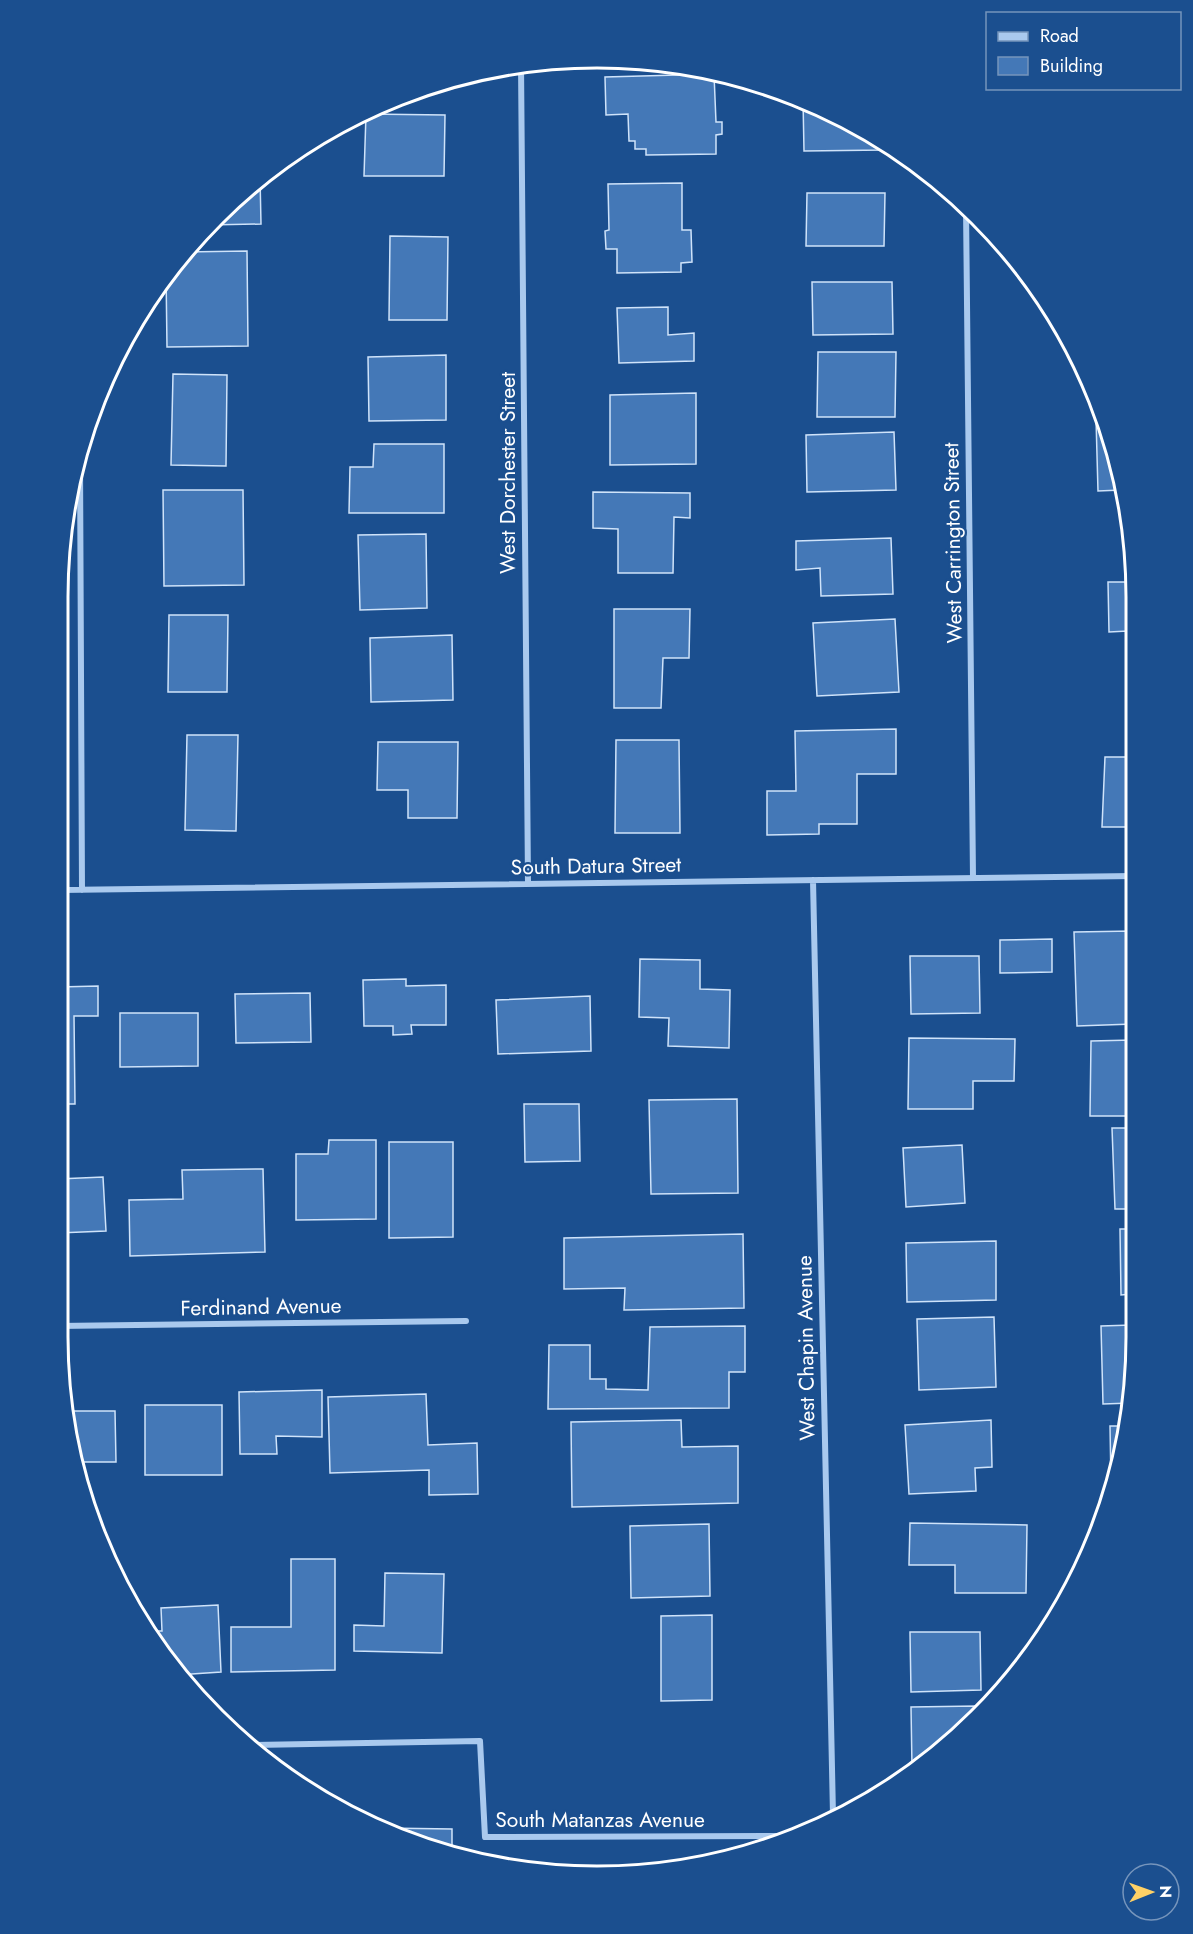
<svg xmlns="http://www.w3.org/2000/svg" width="1193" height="1934" viewBox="0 0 1193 1934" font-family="Jost,sans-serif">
	<rect width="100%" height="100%" fill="#1b4f8f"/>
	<!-- building -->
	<path fill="#4478b7" stroke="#cfe3fa" stroke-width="1.5" d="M714,74L716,122H722V134L716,135V154L646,155V149H635V141H629L628,114L606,115L605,77Z
		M442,81V91L409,92L423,86Z
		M803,100L835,112L883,143L884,150L804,151Z
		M366,114L445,115L444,176H364Z
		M260,177L261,224L209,225L241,191Z
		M682,183V230H691L692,262L681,263V272L617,273V249H606L605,231L609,230L608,184Z
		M807,193H885L884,246H806Z
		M390,236L448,237L447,320H389Z
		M247,251L248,346L167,347L166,272L168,268L184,252Z
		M812,282H892L893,334L813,335Z
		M668,307V335L694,333V361L619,363L617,308Z
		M818,352H896L895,417H817Z
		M446,355V420L369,421L368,357Z
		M173,374L227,375L226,466L171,465Z
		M696,393V464L610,465V395Z
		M1096,419H1105L1107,423L1121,490L1098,491Z
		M894,432L896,490L807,492L806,435Z
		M374,444H444V513H349L350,467H373Z
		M163,490H243L244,585L164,586Z
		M593,492L690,493V518L674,517L673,573H618V529L593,528Z
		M426,534L427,608L360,610L358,535Z
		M891,538L893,594L821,596L820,568L796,570V541Z
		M1126,556H1134L1135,561L1134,679H1129L1128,631L1109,632L1108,582H1127Z
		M614,609H690L689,658H663L661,708H614Z
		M169,615H228L227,692H168Z
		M895,619L899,692L817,696L813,623Z
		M452,635L453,700L371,702L370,638Z
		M896,729V774H857V824H819V834L767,835V791H796L795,731Z
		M187,735H238L236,831L185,830Z
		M616,740H679L680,833H615Z
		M378,742H458L457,818H408V790H377Z
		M1105,757H1134V827H1102Z
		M1133,931V1024L1077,1026L1074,932Z
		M1052,939V972L1000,973V940Z
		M910,956H979L980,1013L911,1014Z
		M640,959L700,960V989L730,990L729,1048L668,1046L669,1018L639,1017Z
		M406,979V986L446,985V1025H411L412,1034L393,1035V1026H364L363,980Z
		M98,986V1016H74L75,1104H58L59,987Z
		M310,993L311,1042L236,1043L235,994Z
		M590,996L591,1051L498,1054L496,1000Z
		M120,1013H198V1066L120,1067Z
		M909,1038L1015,1039L1014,1081H973V1109H908Z
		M1133,1040V1116H1090L1091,1041Z
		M737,1099L738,1193L651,1194L649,1100Z
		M524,1104H579L580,1161L525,1162Z
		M1112,1128H1133L1132,1209H1115Z
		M329,1140H376V1219L296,1220V1154H328Z
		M389,1142H453V1237L389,1238Z
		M962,1145L965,1203L906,1207L903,1148Z
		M263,1169L265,1252L130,1256L129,1200L183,1199L182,1170Z
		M103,1177L106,1231L58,1233V1179Z
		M1120,1229H1132V1294L1121,1295Z
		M743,1234L744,1308L624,1310L625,1288L564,1289V1238Z
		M996,1241V1300L907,1302L906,1243Z
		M994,1317L996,1387L919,1390L917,1319Z
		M1132,1325L1131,1403L1103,1404L1101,1326Z
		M745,1326V1372H729V1408L548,1409L549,1345H590V1379H606V1389L648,1390L650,1327Z
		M322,1390V1437L276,1436L277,1454H240L239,1392Z
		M426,1394L428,1445L477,1443L478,1494L429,1495V1470L330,1473L328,1397Z
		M145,1405H222V1475H145Z
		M69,1411H115L116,1462H78Z
		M681,1420L682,1447L738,1446V1503L572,1507L571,1422Z
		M991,1420L992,1467L975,1468L976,1491L909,1494L905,1425Z
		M1110,1426H1126L1111,1483Z
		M910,1523L1027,1525L1026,1593H955V1565H909Z
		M709,1524L710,1596L631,1598L630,1526Z
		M291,1559H335V1670L231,1672V1627H291Z
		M385,1573L444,1574L442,1653L354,1651V1625L384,1626Z
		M218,1605L221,1672L177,1675L168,1666L150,1631H162L161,1608Z
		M712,1615V1700L661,1701V1616Z
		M910,1632H980L981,1690L911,1692Z
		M976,1706V1715L925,1766L912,1767L911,1707Z
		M384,1828L452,1829V1853L423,1848Z"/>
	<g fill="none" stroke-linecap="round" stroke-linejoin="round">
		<!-- street -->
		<path stroke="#a9c9ee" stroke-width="6" d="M521,63L528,883
			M966,207L973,878
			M80,458L82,890
			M813,880L833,1815
			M60,890L1134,876
			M57,1326L466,1321
			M248,1745L480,1741L485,1837L792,1836"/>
	</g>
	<g text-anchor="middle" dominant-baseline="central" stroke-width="4.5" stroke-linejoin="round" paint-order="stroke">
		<!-- street labels -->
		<g font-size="21" fill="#fff" stroke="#1b4f8f">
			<text transform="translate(508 473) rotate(-90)">West Dorchester Street</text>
			<text transform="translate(953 543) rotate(-91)">West Carrington Street</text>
			<text transform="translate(596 866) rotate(-1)">South Datura Street</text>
			<text transform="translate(261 1307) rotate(-1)">Ferdinand Avenue</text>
			<text transform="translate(806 1348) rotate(-91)">West Chapin Avenue</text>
			<text x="600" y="1820">South Matanzas Avenue</text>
		</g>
	</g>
	<!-- crop -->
	<path d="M0 0H1193V1934H0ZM597 68H597A529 529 0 0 1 1126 597V1337A529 529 0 0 1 597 1866H597A529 529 0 0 1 68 1337V597A529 529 0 0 1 597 68Z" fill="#1b4f8f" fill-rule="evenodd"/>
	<path fill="none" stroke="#fff" stroke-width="3" d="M597 68H597A529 529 0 0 1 1126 597V1337A529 529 0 0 1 597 1866H597A529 529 0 0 1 68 1337V597A529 529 0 0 1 597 68Z"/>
	<!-- legend -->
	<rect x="986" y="12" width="195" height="78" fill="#1b4f8f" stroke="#7695bc" stroke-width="1.5"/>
	<rect x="998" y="32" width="30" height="9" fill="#a9c9ee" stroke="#7695bc" stroke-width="1.5"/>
	<text x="1040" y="42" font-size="18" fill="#ffffff">Road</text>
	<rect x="998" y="57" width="30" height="18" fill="#4478b7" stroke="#7695bc" stroke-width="1.5"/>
	<text x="1040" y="72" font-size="18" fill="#ffffff">Building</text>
	<!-- north arrow -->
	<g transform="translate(1151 1892) rotate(89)"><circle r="28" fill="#1b4f8f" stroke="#7695bc" stroke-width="1.5"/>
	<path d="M0-4.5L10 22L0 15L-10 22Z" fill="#ffd166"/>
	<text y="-9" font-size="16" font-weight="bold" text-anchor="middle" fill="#ffffff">N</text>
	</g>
</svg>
